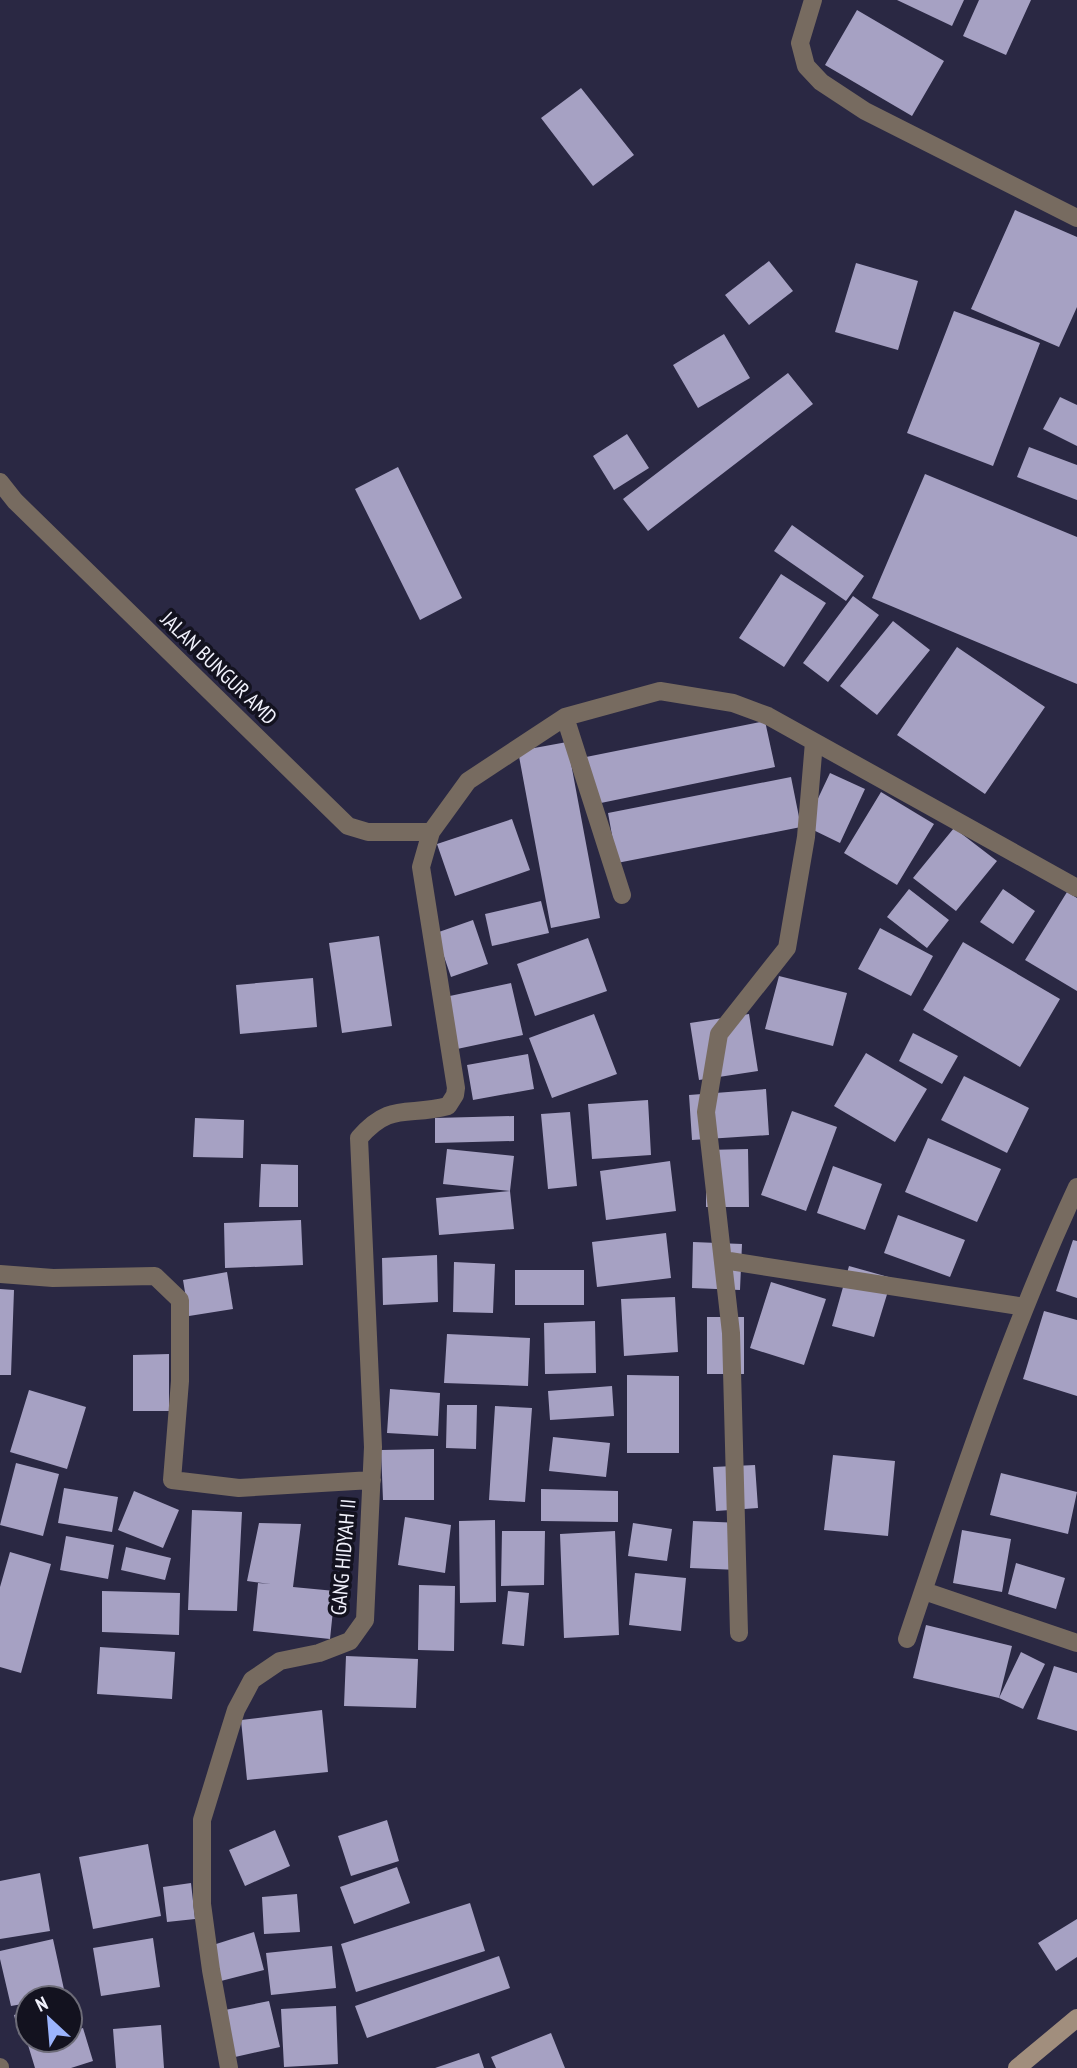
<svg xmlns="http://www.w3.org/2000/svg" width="1077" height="2068" viewBox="0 0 1077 2068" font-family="'PT Sans Narrow',sans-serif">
	<rect width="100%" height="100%" fill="#2a2843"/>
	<!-- building -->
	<path fill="#a6a1c3" d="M897,0H964L952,26Z
		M979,0H1031L1006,55L963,36Z
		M857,10L944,61L912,116L825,65Z
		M581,88L634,155L593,186L541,118Z
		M1015,210L1077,237V307L1059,347L971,309Z
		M769,261L793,291L749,325L725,295Z
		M856,263L918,281L898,350L835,332Z
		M954,311L1040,343L993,466L907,433Z
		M724,334L750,378L698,408L673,365Z
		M788,373L813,404L648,531L623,499Z
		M1060,397L1077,405V446L1043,429Z
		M627,434L649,468L614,490L593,456Z
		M1029,447L1077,465V500L1017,477Z
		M398,467L462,598L420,620L355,489Z
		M925,474L1077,537V684L872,598Z
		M792,525L864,576L846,601L774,551Z
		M781,574L826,603L784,667L739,638Z
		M853,596L879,615L828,682L803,663Z
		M893,621L930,650L877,715L840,686Z
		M957,647L1045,707L985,794L897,735Z
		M765,721L775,767L596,804L586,757Z
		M567,742L600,918L551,928L518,751Z
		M830,773L865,789L840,843L805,826Z
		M791,777L801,827L617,863L608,813Z
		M881,792L934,824L897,885L844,853Z
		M512,819L530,870L455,896L437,844Z
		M954,828L997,861L956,911L913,878Z
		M909,889L949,920L927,948L887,917Z
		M1003,889L1035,911L1013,944L980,922Z
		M1067,892L1077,898V991L1025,960Z
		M541,901L549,933L492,946L485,914Z
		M473,920L488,964L451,977L436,933Z
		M880,928L933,956L911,996L858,969Z
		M379,936L392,1026L342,1033L329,943Z
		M588,938L607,991L535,1016L517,964Z
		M963,942L1060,999L1020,1067L923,1010Z
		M779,976L847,993L833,1046L765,1029Z
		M313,978L317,1027L240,1034L236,985Z
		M511,983L523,1035L457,1049L445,997Z
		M594,1014L617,1074L552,1098L529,1038Z
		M749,1014L758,1071L699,1080L690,1023Z
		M913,1033L958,1056L942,1084L899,1061Z
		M866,1053L927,1089L895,1142L834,1106Z
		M528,1054L534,1089L473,1100L467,1065Z
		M964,1076L1029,1108L1007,1153L941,1120Z
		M766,1089L769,1135L692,1140L689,1095Z
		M648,1100L651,1155L592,1159L588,1104Z
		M792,1111L837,1127L806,1211L761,1195Z
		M570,1112L577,1186L548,1189L541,1114Z
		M514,1116V1141L435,1143V1118Z
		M195,1118L244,1120L243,1158L193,1157Z
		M928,1138L1001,1169L977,1222L905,1192Z
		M447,1149L514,1156L510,1191L443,1184Z
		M748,1149L749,1207H706V1150Z
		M670,1161L676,1211L606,1220L600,1171Z
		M261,1164L298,1165V1207H259Z
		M833,1166L882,1184L865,1230L817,1213Z
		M510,1191L514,1229L439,1235L436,1198Z
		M898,1215L965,1240L950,1277L884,1253Z
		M301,1220L303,1265L225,1268L224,1223Z
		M666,1233L671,1278L597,1287L592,1242Z
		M1073,1240L1077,1241V1298L1056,1291Z
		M693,1242L742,1244L740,1290L692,1288Z
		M437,1255L438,1302L383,1305L382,1258Z
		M454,1262L495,1264L493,1313L453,1312Z
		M849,1266L892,1278L874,1337L832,1326Z
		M515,1270H584V1305H515Z
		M227,1272L233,1309L189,1316L183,1280Z
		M771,1282L826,1299L804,1365L750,1348Z
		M0,1289L14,1290L11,1375H0Z
		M675,1297L678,1352L624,1356L621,1299Z
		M1044,1311L1077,1320V1396L1023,1379Z
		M707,1317H744V1374H707Z
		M595,1321L596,1373L545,1374L544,1323Z
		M447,1334L530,1338L528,1386L444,1383Z
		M169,1354V1411H133V1355Z
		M627,1375L679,1376V1453H627Z
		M612,1386L614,1416L550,1420L548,1391Z
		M390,1389L440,1393L438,1436L387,1433Z
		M29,1390L86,1407L67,1469L10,1452Z
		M447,1405H477L476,1449L446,1448Z
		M495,1406L532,1408L525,1502L489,1500Z
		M553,1437L610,1443L606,1477L549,1471Z
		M434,1449V1500H383L381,1450Z
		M833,1455L895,1461L888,1536L824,1530Z
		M16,1463L59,1474L43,1536L0,1525Z
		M755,1465L758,1508L716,1511L713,1467Z
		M1001,1473L1077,1492L1068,1534L990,1515Z
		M64,1488L118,1497L112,1532L58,1523Z
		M541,1489L618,1491V1522L541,1521Z
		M134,1491L179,1510L163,1548L118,1530Z
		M192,1510L242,1512L237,1611L188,1610Z
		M405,1517L451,1525L445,1573L398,1565Z
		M495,1520L496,1602L460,1603L459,1521Z
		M693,1521L742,1523L739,1570L690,1568Z
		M259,1523L301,1524L293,1587L335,1591L330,1639L253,1631L258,1583L271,1584L247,1581Z
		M633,1523L672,1529L667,1561L628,1556Z
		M962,1530L1011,1539L1002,1592L953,1583Z
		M502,1531H545L544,1585L501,1586Z
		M615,1531L619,1635L564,1638L560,1534Z
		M66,1536L114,1545L108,1579L60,1570Z
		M126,1547L171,1558L165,1580L121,1570Z
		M10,1552L51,1564L21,1673L0,1667V1587Z
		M1016,1563L1065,1578L1056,1609L1008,1594Z
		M635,1573L686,1578L681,1631L629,1625Z
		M419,1585L455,1586L454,1651L418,1650Z
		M102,1591L180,1593L179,1635L102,1632Z
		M508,1591L529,1593L524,1646L502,1644Z
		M926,1625L1012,1646L999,1698L913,1678Z
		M100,1647L175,1652L172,1699L97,1694Z
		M1021,1652L1045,1664L1023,1709L999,1698Z
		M346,1656L418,1659L416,1708L344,1706Z
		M1054,1666L1077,1673V1731L1037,1719Z
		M322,1710L328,1772L247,1780L241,1720Z
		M387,1820L399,1861L351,1876L338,1836Z
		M275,1830L290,1866L245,1886L229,1850Z
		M148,1844L161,1916L93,1929L79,1857Z
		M397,1867L410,1903L354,1924L340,1887Z
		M40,1873L50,1931L0,1939V1881Z
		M191,1883L195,1919L167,1922L163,1887Z
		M297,1894L300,1932L264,1934L262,1897Z
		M470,1903L485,1951L356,1992L341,1944Z
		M1077,1919V1957L1056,1971L1038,1943Z
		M254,1932L264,1970L217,1982L213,1945Z
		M153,1938L160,1987L101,1996L93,1948Z
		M53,1939L65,1994L49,1998H28V2003L11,2006L0,1959V1951Z
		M332,1946L336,1988L271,1995L266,1953Z
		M499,1956L510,1988L367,2038L355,2006Z
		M73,1999L79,2019L70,2021V2000Z
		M269,2001L280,2047L235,2057L225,2010Z
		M336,2006L338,2064L284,2067L281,2009Z
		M28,2011V2033L19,2035L14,2015Z
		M161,2025L164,2068H116L113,2029Z
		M83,2028L93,2061L71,2068H35L28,2045L43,2040H70V2032Z
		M551,2033L565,2068H496L491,2057Z
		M479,2053L484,2068H435Z"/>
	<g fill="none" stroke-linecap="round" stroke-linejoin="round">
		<!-- street -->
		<path stroke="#776b60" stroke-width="18" d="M813,0L800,43L806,66L821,82L865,111L1077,218
			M0,482L15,501L348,826L368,832H431
			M565,717L622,895
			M723,1260L1025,1307
			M0,1274L53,1278L155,1276L180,1300V1381L172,1480L239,1488L372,1480
			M924,1591L1077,1643
			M739,1633L731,1333L706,1112L719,1034L787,948L806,837L814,742
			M907,1639C958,1487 1009,1333 1077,1187
			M0,2067V2068
			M229,2068L211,1970L202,1904V1820L226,1742L236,1710L252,1680L280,1661L319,1653L350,1641L365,1620L373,1447L359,1138C391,1101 408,1117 448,1106L455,1095L456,1088L421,867L431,832L468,781L565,717L660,691L733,703L768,716L1077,888"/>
		<!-- secondary -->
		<path stroke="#a18e7d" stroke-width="18" d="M1017,2068L1077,2018"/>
	</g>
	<g text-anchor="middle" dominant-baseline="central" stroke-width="7" stroke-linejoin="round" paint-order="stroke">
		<!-- street labels -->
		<g font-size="21" fill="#f1f1fc" stroke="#13121f">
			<text transform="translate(219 668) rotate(44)">JALAN BUNGUR AMD</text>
			<text transform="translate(343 1557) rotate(-85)">GANG HIDYAH II</text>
		</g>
	</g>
	<!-- north arrow -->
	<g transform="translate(49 2019) rotate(334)"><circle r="33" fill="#13121f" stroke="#6c6b77" stroke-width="2"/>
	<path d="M0-5L12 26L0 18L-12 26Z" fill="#9bb4fd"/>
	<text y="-10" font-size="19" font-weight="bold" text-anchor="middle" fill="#f1f1fc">N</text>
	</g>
</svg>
